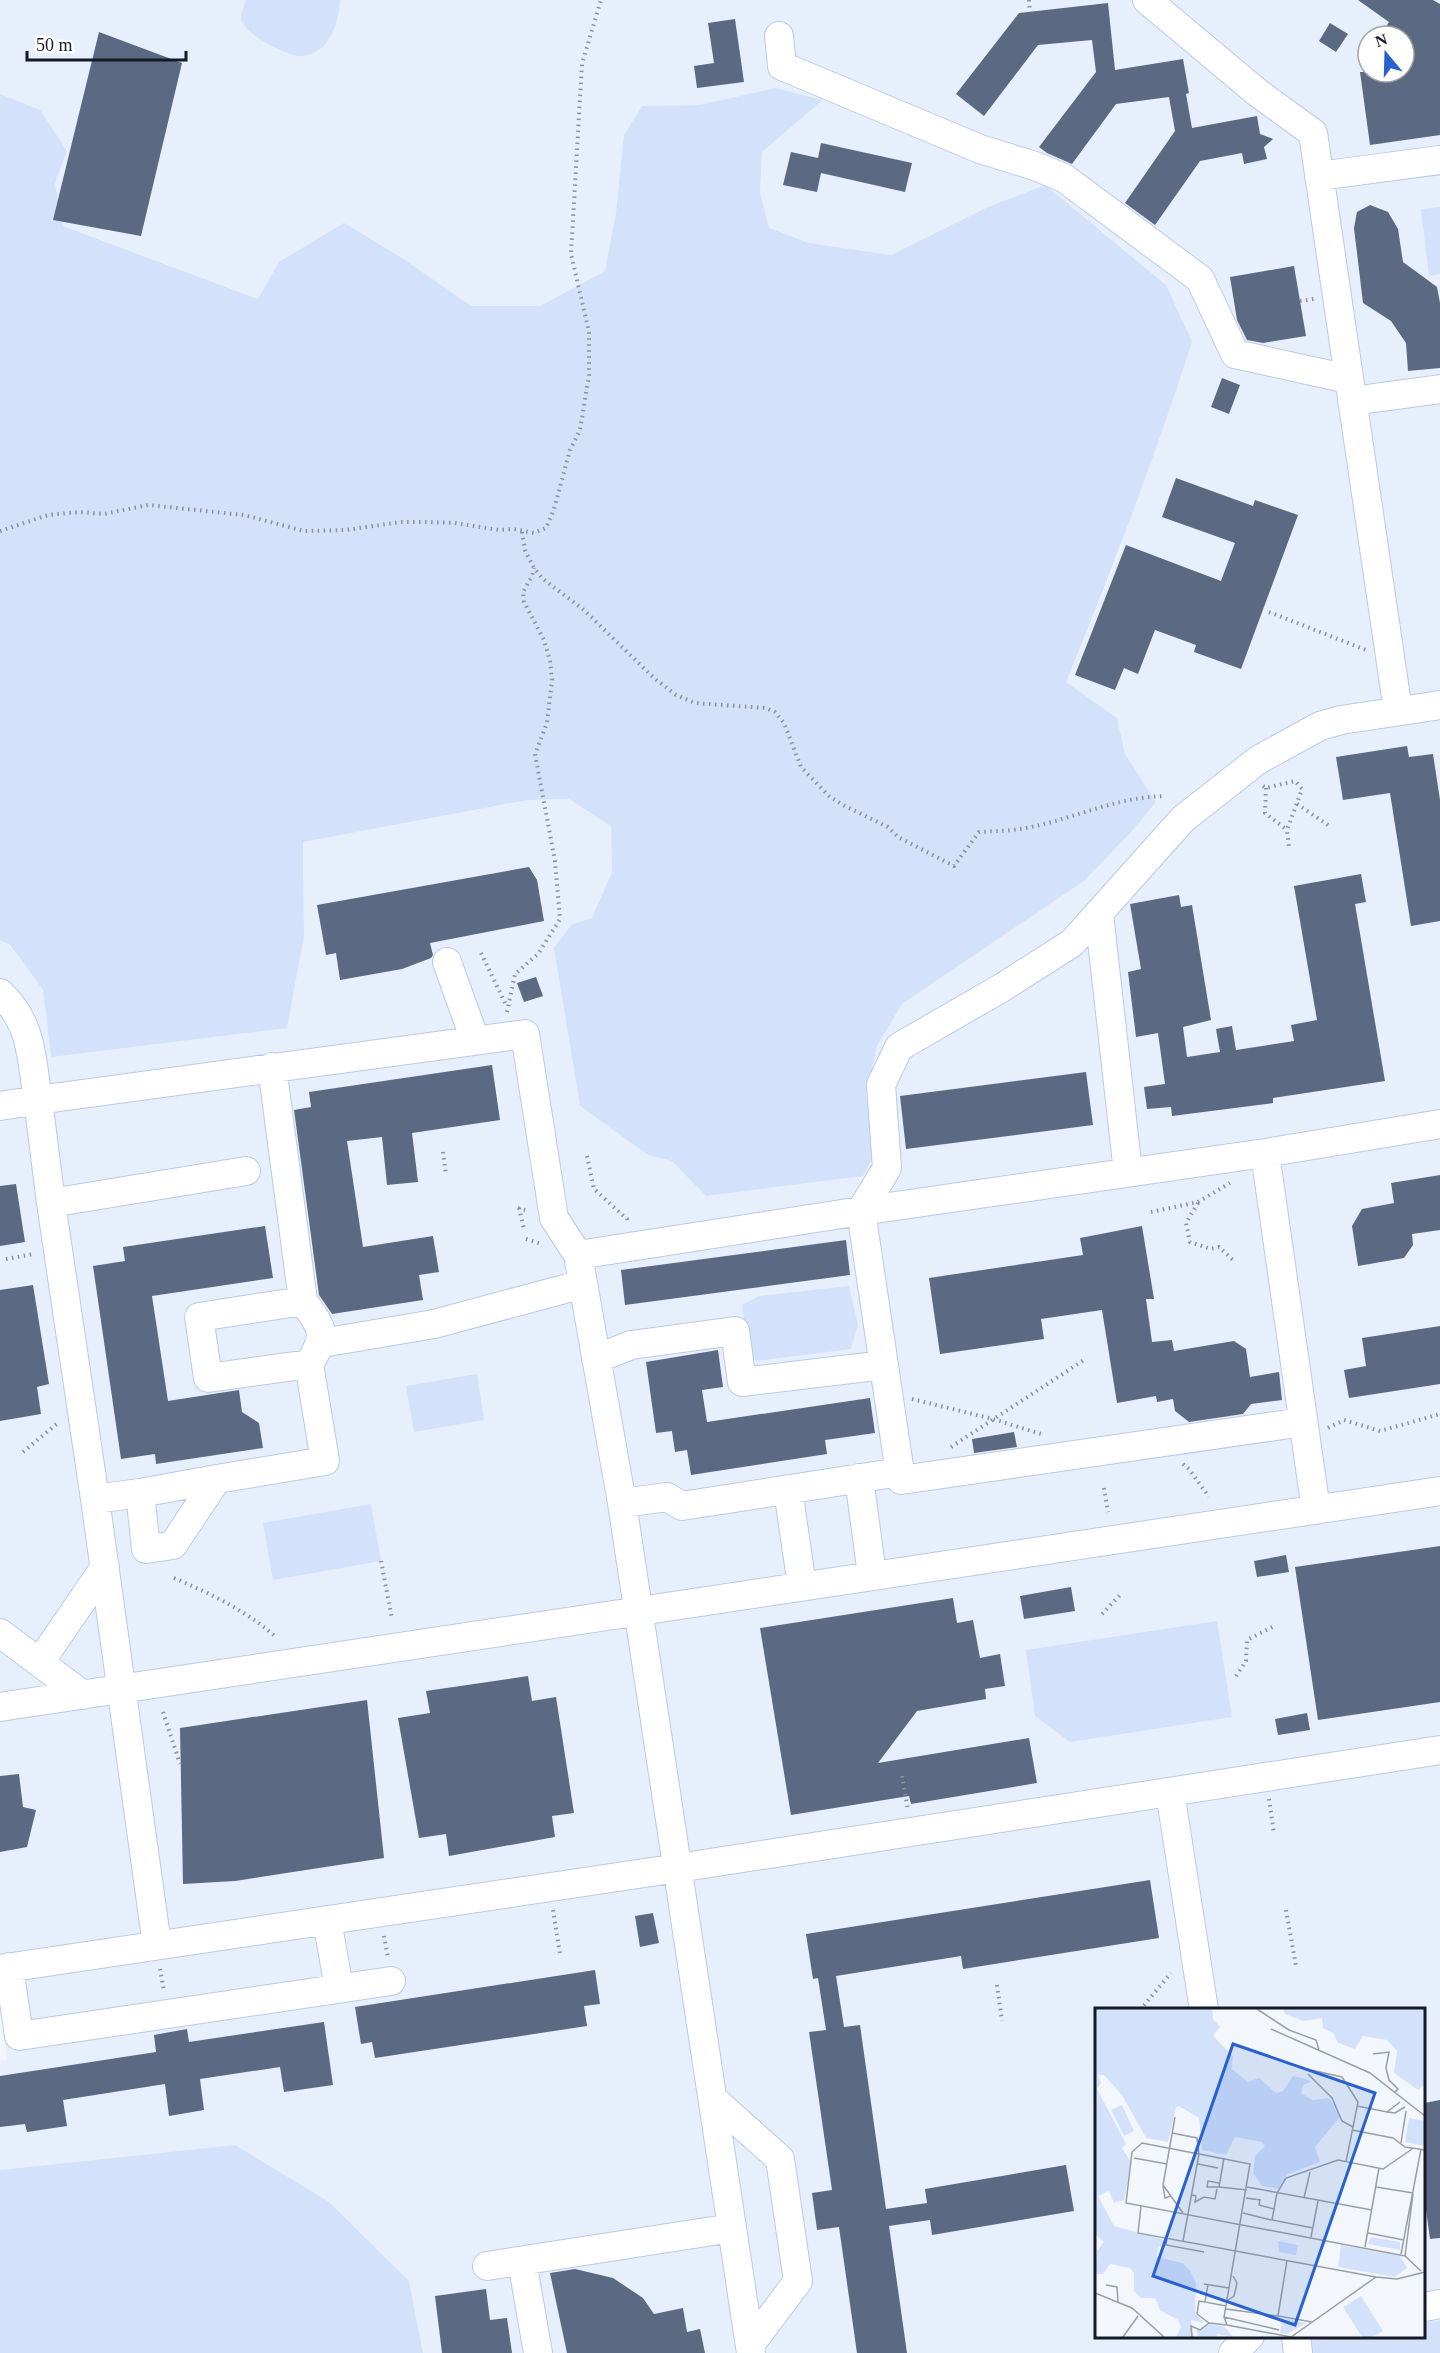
<svg xmlns="http://www.w3.org/2000/svg" width="1440" height="2353" viewBox="0 0 1440 2353" font-family="'Times New Roman',serif">
	<rect width="100%" height="100%" fill="#f3f7fc"/>
	<!-- built -->
	<path fill="#e7effd" fill-rule="evenodd" d="M0,0H1440V2353H423L409,2281L235,2145L0,2170V2061L7,2060L0,1999V940L9,945L43,990L51,1057L304,936L303,842L528,800L569,799L611,826L612,872L592,918L572,924L580,1106L648,1155L672,1161L706,1196L877,1150L866,1095L877,1046L902,1004L1084,881L1156,802L1125,754L1117,718L1066,682L1122,547L986,208L891,255L809,243L768,228L760,193L762,152L823,100L775,88L699,105L642,106L605,271L540,306H471L279,262L259,299L63,226L55,183L0,109ZM1368,36H1404V72H1368ZM1096,2010H1424V2336H1096Z"/>
	<!-- green -->
	<path fill="#d3e1fb" d="M246,0H340C339,23 329,55 301,56C288,56 242,34 241,18C241,13 245,5 246,0Z
		M775,88L823,100L762,152L760,193L769,228L809,243L891,255L986,208L1045,185L1166,285L1192,342C1154,459 1113,568 1066,682L1117,718L1125,754L1156,802L1131,832L1084,881L902,1004L877,1046L866,1095L877,1150L863,1176L706,1196L672,1161L648,1155L580,1106L554,948L572,924L592,918L612,872L611,826L569,799L528,800L303,842L304,936L287,1028L51,1057L43,990L10,945L0,940V94L40,110L67,151L55,183L63,226L258,299L279,262L344,223L402,258L471,306H540L605,271L616,213L624,135L642,106L699,105Z
		M1440,207V274L1429,276L1421,209Z
		M849,1286L858,1325L851,1349L755,1361L745,1327L742,1305L759,1296Z
		M477,1374L484,1420L414,1432L406,1386Z
		M371,1504L381,1561L273,1580L263,1523Z
		M1217,1621L1232,1717L1070,1742L1035,1716L1026,1650Z
		M235,2145L329,2202L409,2281L423,2353H0V2170Z
		M1440,2320V2353H1310L1308,2341L1339,2337L1424,2336V2323Z"/>
	<!-- building -->
	<path fill="#5b6983" d="M1358,0H1433L1440,4V135L1370,145L1360,72H1404V36H1380L1389,22Z
		M1108,3L1115,70L1183,59L1189,93L1186,94L1192,128L1257,116L1260,134L1273,139L1264,147L1267,159L1244,164L1242,153L1200,161L1155,225L1125,203L1175,131L1169,97L1116,104L1072,164L1047,153L1039,147L1096,72L1092,40L1038,45L984,116L956,94L1019,13Z
		M735,19L744,82L697,88L694,66L714,63L708,23Z
		M1330,23L1348,34L1336,52L1319,41Z
		M99,32L182,63L141,236L53,220Z
		M821,143L912,163L905,192L821,173L817,192L783,185L791,152L818,158Z
		M1370,205L1388,212L1398,229L1403,262L1437,287L1440,303V368L1408,371L1406,343L1391,321L1363,303L1354,228L1357,212Z
		M1294,266L1306,336L1263,343L1247,340L1237,320L1230,277Z
		M1222,378L1240,385L1229,414L1211,407Z
		M1176,478L1253,506L1255,500L1298,515L1241,669L1194,652L1196,645L1155,630L1138,674L1124,668L1115,690L1075,675L1126,545L1221,581L1235,543L1162,517Z
		M1407,746L1409,757L1433,754L1440,800V921L1411,926L1390,793L1343,800L1336,757Z
		M529,867L537,880L544,921L430,943L433,955L431,958L402,969L340,980L336,953L326,955L317,905Z
		M1361,874L1366,902L1355,904L1385,1081L1273,1098V1103L1172,1116L1171,1107L1147,1109L1144,1087L1165,1084L1158,1033L1136,1037L1128,972L1141,969L1130,904L1179,895L1181,907L1192,905L1211,1020L1183,1027L1187,1057L1220,1052L1216,1029L1232,1026L1236,1050L1294,1041L1291,1025L1317,1020L1294,886Z
		M536,977L543,996L524,1002L517,983Z
		M492,1065L500,1120L412,1133L418,1182L387,1185L382,1137L347,1141L363,1247L433,1236L439,1272L419,1275L423,1300L332,1314L319,1295L294,1110L311,1107L309,1092Z
		M1086,1072L1093,1125L906,1149L900,1096Z
		M1440,1175V1230L1412,1234L1413,1245L1404,1258L1358,1266L1352,1226L1362,1209L1394,1203L1391,1183Z
		M16,1184L25,1242L0,1246V1186Z
		M265,1226L273,1278L152,1296L168,1401L239,1390L242,1412L259,1423L263,1448L156,1464L155,1454L121,1459L93,1266L125,1261L123,1247Z
		M1142,1226L1154,1299H1146L1152,1342L1172,1340L1174,1351L1234,1341L1246,1349L1250,1377L1279,1372L1282,1400L1251,1404L1243,1414L1189,1422L1175,1411L1173,1399L1157,1402L1156,1396L1117,1403L1102,1310L1041,1319L1044,1339L940,1354L929,1278L1083,1255L1080,1238Z
		M846,1240L850,1275L625,1305L621,1270Z
		M33,1285L49,1384L37,1387L41,1414L0,1421V1290Z
		M1440,1326V1384L1349,1398L1344,1370L1366,1366L1362,1338Z
		M718,1350L723,1387L702,1390L707,1422L870,1398L875,1433L825,1440L827,1454L691,1475L687,1450L675,1452L672,1431L656,1433L646,1362Z
		M1014,1432L1017,1447L974,1453L972,1439Z
		M1440,1546V1702L1318,1720L1295,1567Z
		M1286,1555L1289,1572L1257,1577L1254,1561Z
		M1071,1587L1075,1611L1024,1619L1020,1596Z
		M953,1598L957,1623L973,1620L980,1658L1000,1654L1005,1686L985,1689L986,1699L917,1711L878,1763L1029,1738L1037,1783L911,1804L909,1796L791,1815L760,1628Z
		M528,1676L532,1701L556,1697L574,1813L552,1816L555,1837L449,1856L446,1834L419,1838L398,1718L430,1713L426,1691Z
		M367,1700L384,1858L235,1881L183,1884L180,1728Z
		M1307,1713L1310,1730L1278,1735L1275,1719Z
		M19,1774L23,1807L36,1810L27,1847L0,1852V1776Z
		M1150,1880L1159,1938L963,1969L961,1956L836,1976L844,2027L860,2025L886,2209L927,2203L925,2189L1066,2165L1074,2211L932,2235L930,2220L889,2226L907,2353H857L839,2227L817,2230L812,2193L832,2190L809,2032L826,2030L818,1978L813,1979L806,1934Z
		M653,1913L659,1943L640,1947L635,1916Z
		M595,1970L600,2004L584,2006L587,2026L375,2058L372,2042L361,2044L355,2007Z
		M324,2022L333,2085L284,2092L280,2067L200,2079L204,2110L169,2116L165,2084L63,2100L67,2126L27,2132L25,2124L0,2127V2076L156,2052L154,2035L187,2029L189,2042Z
		M1440,2100V2238L1430,2239L1424,2195V2103Z
		M575,2269L613,2278L643,2298L654,2314L683,2308L687,2332L700,2329L705,2353H567L550,2273Z
		M486,2289L490,2320L507,2318L512,2353H442L435,2296Z"/>
	<g fill="none" stroke-linecap="round" stroke-linejoin="round">
		<defs>
			<path id="minor" d="M1147,0L1258,93L1313,133L1398,711
				M779,36L782,66L980,149L1035,166L1064,178L1200,279L1235,354L1348,379
				M1319,176L1440,160
				M1352,401L1440,389
				M1099,914L1128,1172
				M447,962L475,1040
				M0,993C33,1024 31,1058 38,1100L0,1106
				M272,1067L303,1301C323,1329 328,1333 309,1364L208,1378L199,1317L303,1301
				M1265,1153L1316,1510
				M51,1203L246,1171
				M578,1255L861,1211L1265,1153L1440,1124
				M322,1343L434,1324L583,1284
				M596,1359L631,1345L735,1331L742,1382L884,1365
				M1303,1422L901,1480L861,1211L887,1168L881,1085L899,1047L1003,987L1072,943L1183,819L1258,760L1320,726L1341,720L1440,705
				M859,1478L872,1575
				M788,1490L802,1586
				M140,1493L217,1479
				M95,1499L140,1493L146,1549L173,1545L217,1479L325,1461L309,1364
				M622,1503L667,1497L682,1506L900,1472
				M0,1633L83,1695
				M40,1662L105,1567
				M0,1707L1440,1491
				M1170,1792L1204,2010
				M327,1920L339,1988
				M157,1945L95,1499L51,1203L38,1100L525,1034L554,1218L578,1255L622,1503L751,2353
				M9,1967L19,2036L391,1981
				M0,1969L678,1868L1440,1750
				M714,2100L780,2159L798,2281L750,2345
				M522,2261L538,2353
				M487,2266L732,2228
				M1424,2307L1440,2304
				M1296,2336L1298,2353
				M1233,2353L1250,2336"/>
		</defs>
		<!-- minor casing -->
		<use href="#minor" stroke="#b9cae6" stroke-width="30"/>
		<!-- path -->
		<path stroke="#8c9198" stroke-width="4" stroke-dasharray="1.5 4.5" stroke-linecap="butt" d="M1029,0L1030,12
			M1300,301L1314,299
			M0,531L48,515L80,512L104,514L148,505L244,515L304,531L346,530L401,522H428L455,523L499,530L514,529L534,533L546,528L554,509L570,450L580,430L589,375V332L571,254L582,64L601,0
			M522,532L525,550L534,568L543,579L584,610L654,678L676,695L695,703L765,708L775,712L784,723L801,767L830,797L845,806L888,827L898,837L954,866L979,832C995,831 1011,831 1026,828C1075,819 1114,797 1166,796
			M1269,612L1366,650
			M1263,786L1266,788L1295,781L1302,789L1287,830L1289,847
			M1266,788L1265,813L1287,830
			M1297,804L1328,825
			M481,953L507,1007
			M507,1012L515,974L538,954L560,919L555,861L535,754L547,723L552,680L550,661L544,640L524,602L523,592L532,576L534,568
			M443,1152L446,1175
			M587,1156L594,1189L627,1219L628,1224
			M1198,1203L1186,1223L1190,1242L1210,1249L1219,1247L1233,1260
			M518,1208L529,1211
			M519,1208L524,1229
			M1151,1212L1198,1202L1230,1183
			M526,1239L542,1244
			M6,1259L34,1254
			M912,1399L993,1419L1041,1434
			M1328,1428L1344,1420L1380,1431L1440,1414
			M951,1447L1084,1360
			M23,1452L59,1422
			M1183,1464L1189,1469L1209,1497
			M1104,1488L1108,1512
			M381,1561L392,1619
			M174,1578C211,1594 245,1610 276,1637
			M1102,1614L1121,1594
			M1236,1676L1246,1661L1247,1640L1276,1625
			M163,1712L180,1764
			M902,1776L908,1810
			M1269,1799L1274,1834
			M553,1910L560,1954
			M1286,1910L1296,1966
			M384,1936L388,1958
			M160,1969L164,1991
			M997,1985L1002,2021
			M1140,2010L1171,1973"/>
		<!-- minor -->
		<use href="#minor" stroke="#fff" stroke-width="28"/>
	</g>
	<!-- overview -->
	<g transform="translate(1095 2008)">
		<rect width="330" height="330" fill="#f3f7fc"/>
		<path d="M0,1H117L118,11L125,19L118,28L138,48L137,61L153,74L164,70L181,85L188,83L198,68L211,71L216,74L208,77L206,85L217,92L234,90L243,104L244,110L220,139L225,154L193,166L183,181L167,178L158,165L160,148L170,138L167,134L140,129L131,147L107,142L104,110L84,98L81,99L73,134L51,130L27,87L9,67H3L6,75L2,81L31,136L27,140L36,154L29,192L19,195L14,183L3,188L19,218L71,232L69,239L63,238L62,249L88,255L96,264L101,275L100,305L109,315L96,312L99,329H81L86,319L83,312L65,302L60,290H46L39,283V265L35,260L15,256L8,266H0L2,243L9,234L0,226ZM188,1H330V76L323,82L299,65L302,43L292,32L268,28L260,41L243,35L238,25L228,20L227,10L208,13L190,6ZM27,97L39,123L29,128L16,102ZM314,110L330,113V138L310,134ZM276,229L305,234V242L273,236ZM183,233L203,237L201,247L184,244ZM246,237L305,248L312,260L300,269L243,259ZM266,288L288,323L277,329H267L248,299ZM187,311L211,315L193,326L185,325ZM115,316L130,319L138,329L122,326L121,329H103L101,322Z" fill="#d3e1fb"/>
		<path fill="none" stroke="#9a9fa6" stroke-width="1.5" d="M162,1L194,22L221,32L224,42M176,21L275,65L330,108M278,46L294,44L291,60L294,72L303,81L300,84M216,62L247,69L263,94L251,154M213,66L237,90L247,113L258,119M262,98L292,104L305,94M292,104L300,105L310,99M80,109L68,177L88,205M257,122L298,130L310,139L330,142M77,125L102,130L104,146L47,135L37,144L31,195L310,248M306,135L311,103M39,150L72,156M103,156L123,160M124,175L113,173L112,179H124L129,150M68,178L70,190L76,188M124,179L152,182M152,179L277,202M281,179L318,185M318,186L310,248L326,263M97,187L101,188L100,194L109,189L120,191L122,181M151,190L165,192L164,197L179,201M209,190L215,164M46,198L43,225L281,269L302,271L330,264M148,205L176,212M218,220L177,212L182,185L191,170L243,152L288,161L317,141M273,225L309,232M216,229L223,193M72,230L71,237L109,244M88,233L104,146L155,156L129,309L132,317L196,329L281,269M270,239L284,160M306,246L326,141M192,252L183,308L217,314M109,276L134,280M113,276L110,294L131,298M11,277L22,279L23,294M0,285L37,300L69,329M133,292L139,288L142,275L138,268M110,294L104,293L102,306L114,315M131,301L183,308M129,309L184,322M28,329L43,308M97,329L96,318L105,322L114,315L132,317"/>
		<path fill="#2962cf" fill-opacity="0.15" stroke="#2962cf" stroke-width="3" d="M138,36L280,85L200,317L58,268Z"/>
		<rect width="330" height="330" fill="none" stroke="#151b25" stroke-width="3"/>
	</g>
	<!-- north arrow -->
	<g transform="translate(1386 54) rotate(341)"><circle r="28" fill="#ffffff" stroke="#a1a4a8" stroke-width="1.5"/>
	<path d="M0-4.5L10 22L0 15L-10 22Z" fill="#2962cf"/>
	<text y="-9" font-size="16" font-weight="bold" text-anchor="middle" fill="#151b25">N</text>
	</g>
	<!-- scale -->
	<path d="M27 51v9h159v-9" fill="none" stroke="#151b25" stroke-width="3"/>
	<text x="36" y="51" font-size="18" fill="#151b25" stroke="#ffffff" stroke-width="4.5" paint-order="stroke">50 m</text>
</svg>
